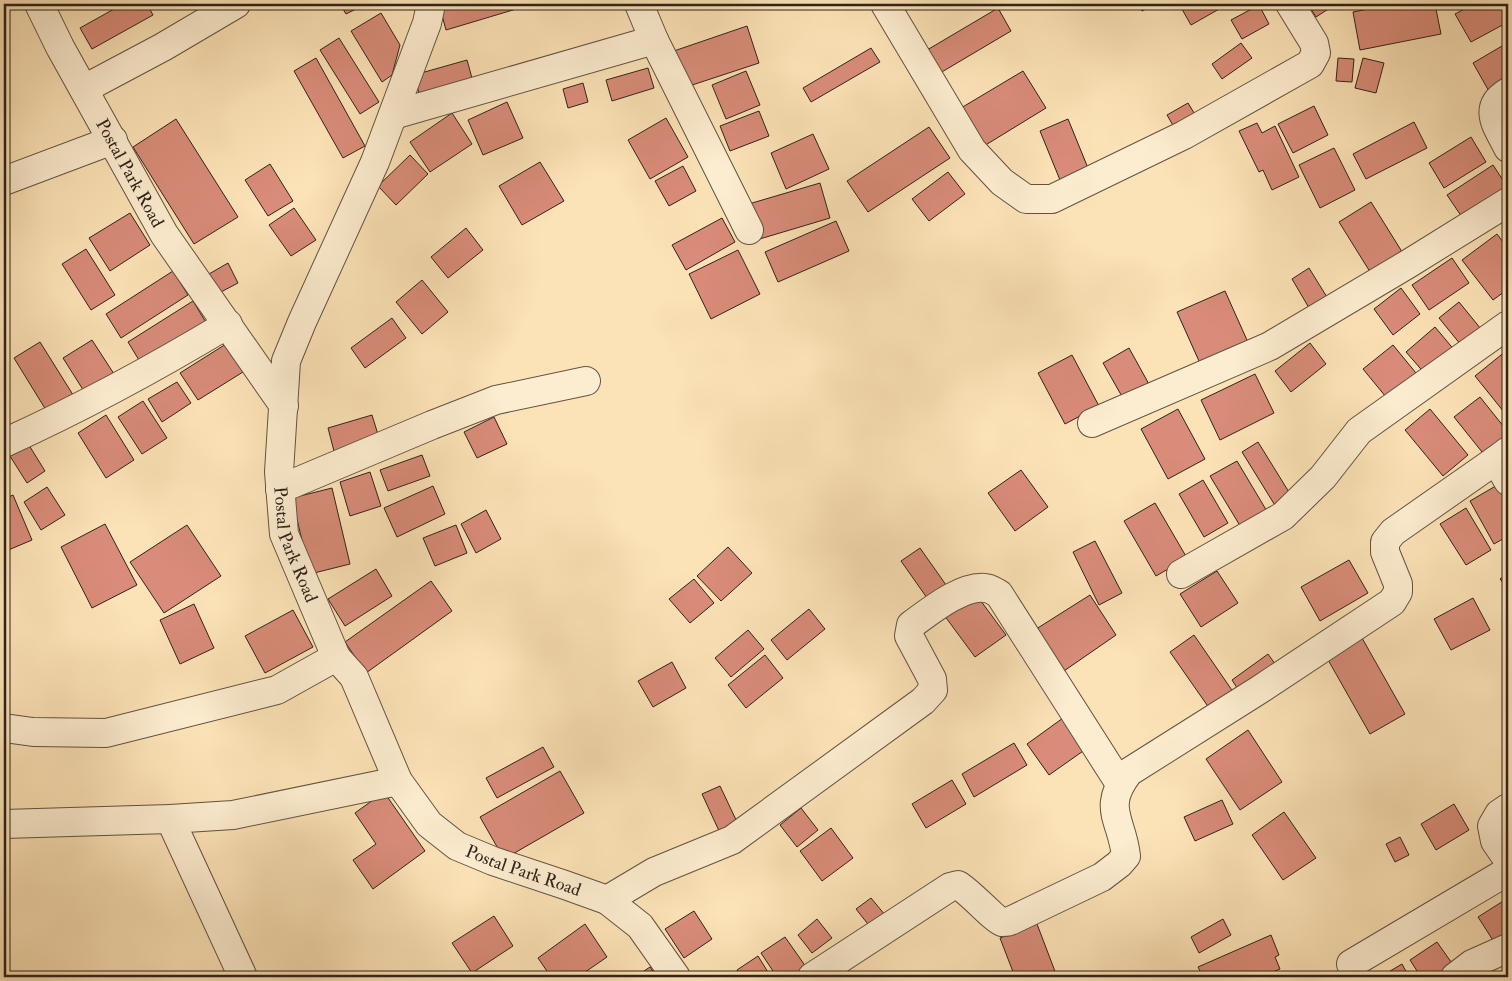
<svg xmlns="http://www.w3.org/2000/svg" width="1512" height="981" viewBox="0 0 1512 981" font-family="'IM FELL Double Pica',serif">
	<rect width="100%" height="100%" fill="#fce3b7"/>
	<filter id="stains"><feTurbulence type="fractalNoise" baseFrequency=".004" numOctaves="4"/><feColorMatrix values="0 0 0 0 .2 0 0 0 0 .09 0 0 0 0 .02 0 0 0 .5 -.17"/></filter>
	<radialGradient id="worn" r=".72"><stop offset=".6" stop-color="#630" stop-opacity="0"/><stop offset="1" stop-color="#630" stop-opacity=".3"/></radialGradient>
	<!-- building -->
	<path fill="#d98c79" stroke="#2f221a" d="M123,4H147L153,15L92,49L80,28Z
		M340,4H366L346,14Z
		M439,4H533L446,30Z
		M1138,4H1156L1142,11Z
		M1179,4H1228L1191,25Z
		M1308,4H1336L1316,17Z
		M1393,4H1435L1441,34L1360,50L1353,12Z
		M1474,4H1508V22L1471,42L1455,14Z
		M1259,5L1269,24L1242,39L1231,20Z
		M998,8L1011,31L935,76L922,53Z
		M381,13L400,45L392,75L382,82L351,31Z
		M747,26L759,63L680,89L668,53Z
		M339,38L379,102L360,114L320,50Z
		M1241,43L1252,58L1222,79L1212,64Z
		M1502,46L1508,56V82L1490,93L1473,63Z
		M871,48L880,62L811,102L803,88Z
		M316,58L365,146L343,158L294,71Z
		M1338,58L1354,59L1352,82L1336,81Z
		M1363,58L1384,63L1376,93L1355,88Z
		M467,60L475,89L422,104L414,75Z
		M648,68L654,88L612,101L606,80Z
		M746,71L760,105L726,119L712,85Z
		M1023,71L1046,108L984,146L961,108Z
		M583,83L588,102L568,108L563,89Z
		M507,102L523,138L483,155L468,120Z
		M1188,103L1199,121L1178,134L1167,115Z
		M1314,106L1328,135L1293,153L1278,124Z
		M759,111L769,136L730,151L720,126Z
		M452,113L472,144L430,172L410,142Z
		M666,118L688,157L650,179L628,140Z
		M176,119L238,217L194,244L133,147Z
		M1068,119L1088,168L1060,180L1040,131Z
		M1414,122L1427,148L1366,179L1353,154Z
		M1257,123L1262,133L1275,126L1299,177L1272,190L1263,170L1259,172L1239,131Z
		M929,127L950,158L868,212L847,181Z
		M813,134L829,169L786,189L771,153Z
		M1471,137L1486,162L1444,188L1429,163Z
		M1334,148L1355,190L1320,208L1299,165Z
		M410,155L428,174L396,205L378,186Z
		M540,162L564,201L522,225L499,186Z
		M270,164L293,201L268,216L245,180Z
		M1493,165L1508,188V195L1466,223L1447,195Z
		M683,166L696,191L669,206L655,181Z
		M948,172L965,194L929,221L912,199Z
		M820,183L830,218L753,241L742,206Z
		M1371,202L1404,255L1372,275L1339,222Z
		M294,208L316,240L291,256L269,225Z
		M130,213L150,245L110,271L89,238Z
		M722,218L735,242L686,270L672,245Z
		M836,221L849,251L778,282L765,252Z
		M466,228L483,250L448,278L431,257Z
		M1497,234L1508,249V289L1493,300L1462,260Z
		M86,249L115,295L91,310L62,264Z
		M738,250L760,294L711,319L689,274Z
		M1452,258L1469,283L1429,310L1412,285Z
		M228,263L238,283L219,293L209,274Z
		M1309,268L1330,302L1312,313L1292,279Z
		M173,271L188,295L121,338L106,314Z
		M422,280L448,312L422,334L396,302Z
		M1401,288L1420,314L1393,335L1374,309Z
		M1225,291L1251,349L1203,370L1177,312Z
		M193,301L210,329L145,370L128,342Z
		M1459,302L1481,329L1461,345L1439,318Z
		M392,318L406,338L365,368L351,348Z
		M1435,327L1456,352L1427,376L1406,352Z
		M92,340L116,377L87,396L63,358Z
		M40,342L75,398L49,415L14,358Z
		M1310,343L1326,364L1291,392L1275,371Z
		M226,344L243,372L198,400L180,373Z
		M1393,345L1416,373L1386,397L1363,369Z
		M1129,348L1150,386L1124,400L1103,363Z
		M1506,351L1508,353V417L1475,376Z
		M1072,355L1099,406L1065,424L1038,373Z
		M1255,374L1274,413L1220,440L1201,400Z
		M177,382L191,403L162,422L148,399Z
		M1480,397L1508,432V440L1486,457L1454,417Z
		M143,401L167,438L142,454L118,417Z
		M1178,409L1205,459L1168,479L1141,429Z
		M1430,409L1468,455L1443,476L1405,430Z
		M106,415L134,460L106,478L78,433Z
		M372,415L380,441L335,455L328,428Z
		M494,417L507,444L477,458L464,432Z
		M27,442L45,471L27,483L8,453Z
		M1258,442L1292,497L1276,507L1242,452Z
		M422,455L430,476L388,491L380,470Z
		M1237,461L1271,518L1245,534L1210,476Z
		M1021,470L1048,507L1015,531L988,493Z
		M370,472L381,506L350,516L340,482Z
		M1203,480L1228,523L1204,537L1179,494Z
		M1499,484L1508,499V536L1494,544L1470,501Z
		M433,486L445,514L397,537L384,508Z
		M47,487L65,515L41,530L24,502Z
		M332,488L350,564L310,574L292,498Z
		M13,495L32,540L6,551L4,546V499Z
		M1155,503L1187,558L1156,576L1124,521Z
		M1466,508L1491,550L1466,565L1440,524Z
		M486,510L501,539L476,553L461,524Z
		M105,524L137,585L92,608L61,547Z
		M187,525L221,576L164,613L130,562Z
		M456,525L467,553L435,566L423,538Z
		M1095,541L1122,593L1099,605L1073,552Z
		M728,547L752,573L721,601L697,576Z
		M920,548L951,592L932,605L901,561Z
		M1349,560L1368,593L1320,621L1301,587Z
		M376,569L392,596L345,626L328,599Z
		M1217,571L1238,603L1201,627L1180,594Z
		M1508,573V589L1500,579Z
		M694,579L714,603L690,623L669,599Z
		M431,581L452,611L366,673L345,642Z
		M975,593L1006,635L975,657L944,615Z
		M1090,595L1116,635L1061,673L1033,631Z
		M1473,598L1490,630L1451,650L1434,619Z
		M194,604L214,648L180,664L160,620Z
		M809,609L825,629L787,660L771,640Z
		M293,610L313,647L265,673L245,636Z
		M748,630L764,649L731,677L715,658Z
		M1194,635L1238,699L1214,715L1170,652Z
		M1362,638L1405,714L1370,734L1327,658Z
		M1268,654L1278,668L1241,694L1232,680Z
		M765,655L783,678L746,708L728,685Z
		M672,662L686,688L653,707L638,681Z
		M1063,718L1086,749L1049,775L1027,744Z
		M1248,730L1282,782L1240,810L1206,759Z
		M1014,743L1027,765L974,797L962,774Z
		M543,747L554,767L497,798L486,778Z
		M560,771L584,813L504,859L480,817Z
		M952,780L966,804L926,828L912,804Z
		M720,786L738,824L720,833L702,794Z
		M384,792L425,851L373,889L353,860L376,844L355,813Z
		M1222,800L1233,824L1195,841L1184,817Z
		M1454,804L1469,830L1436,850L1421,824Z
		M801,808L818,830L797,847L780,825Z
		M1284,812L1316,858L1283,880L1252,835Z
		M831,828L853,858L822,881L800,851Z
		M1400,837L1409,855L1395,862L1386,844Z
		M871,898L890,921L875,933L856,909Z
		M1508,898V937L1496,945L1478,917Z
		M694,911L712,939L684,958L665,929Z
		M494,916L513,946L472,973L452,943Z
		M817,919L832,938L812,953L798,935Z
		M1223,919L1231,935L1199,953L1191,937Z
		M585,924L607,957L578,977H551L538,958Z
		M1037,924L1056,974L1048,977H1015L1000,938Z
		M1271,935L1279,955L1275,957L1280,969L1261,977H1203L1198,967Z
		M785,937L811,974L806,977H777L761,953Z
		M1437,942L1456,969L1444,977H1421L1410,960Z
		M758,956L771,977H741L737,970Z
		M1402,964L1409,977H1380Z
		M650,967L657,977H635Z"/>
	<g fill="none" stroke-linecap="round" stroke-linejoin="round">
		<defs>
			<g id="minor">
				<path id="s1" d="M39,4L60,47L164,234L284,406"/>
				<path id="s2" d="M431,4L427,23L375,162L302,322L286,361L279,472L284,534L336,657L354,677L398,781L429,824L457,846L493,861L565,885L607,900L640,926L676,977"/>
				<path d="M885,4L972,150L1002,182L1026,199H1052L1184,135L1310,64L1316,53L1314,43L1290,4"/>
				<path d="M654,40L749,230"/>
				<path d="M84,89L163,47L236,4"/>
				<path d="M1508,92C1481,108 1498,127 1508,148"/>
				<path d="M393,115L654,40L639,4"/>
				<path d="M4,181L113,140"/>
				<path d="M1092,423L1270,346L1408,264L1508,202"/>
				<path d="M4,443C81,408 155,368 228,324"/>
				<path d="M1508,451L1496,460L1508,481"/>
				<path d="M280,489L432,425L496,400L586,381"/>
				<path d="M1181,574L1283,516L1323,477L1359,431L1508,325"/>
				<path d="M4,728L33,732L106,733L277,690L336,657"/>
				<path d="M1508,808L1499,814L1492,826L1495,841L1508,860"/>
				<path d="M170,819L243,977"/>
				<path d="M4,824L170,819L233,815L398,781"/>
				<path d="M607,900L654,872L732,840L923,701L933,690L932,679L909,636L911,625C929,612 962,585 985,588C990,588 995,592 999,594L1120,784"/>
				<path d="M1351,964L1508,871"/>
				<path d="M812,977L950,887L958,885C970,892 995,920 1002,922C1004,922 1009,922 1010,921L1102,877L1119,864L1126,856C1122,819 1101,808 1129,772L1259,690L1392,602L1398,592V584L1385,552V542L1393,532L1496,460"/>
				<path d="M1455,977L1472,964L1508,948"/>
			</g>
		</defs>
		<!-- minor casing -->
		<use href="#minor" stroke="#625241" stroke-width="30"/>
		<!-- minor -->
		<use href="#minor" stroke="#fdedd0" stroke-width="28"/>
	</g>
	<g text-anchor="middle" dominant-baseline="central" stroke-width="4" stroke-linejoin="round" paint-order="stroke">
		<!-- street labels -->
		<g font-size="18" fill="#2f221a" stroke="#fdedd0">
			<text stroke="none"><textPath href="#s1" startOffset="192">Postal Park Road</textPath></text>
			<text stroke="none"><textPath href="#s2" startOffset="572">Postal Park Road</textPath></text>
			<text stroke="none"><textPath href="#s2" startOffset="992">Postal Park Road</textPath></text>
		</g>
	</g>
	<!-- margin -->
	<rect width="1512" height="981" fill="none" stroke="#fce3b7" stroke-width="20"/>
	<rect x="5" y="5" width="1502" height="971" fill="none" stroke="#2f221a" stroke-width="2.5"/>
	<rect x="10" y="10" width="1492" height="961" fill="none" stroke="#2f221a"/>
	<rect width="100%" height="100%" filter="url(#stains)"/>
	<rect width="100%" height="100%" fill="url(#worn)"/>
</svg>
